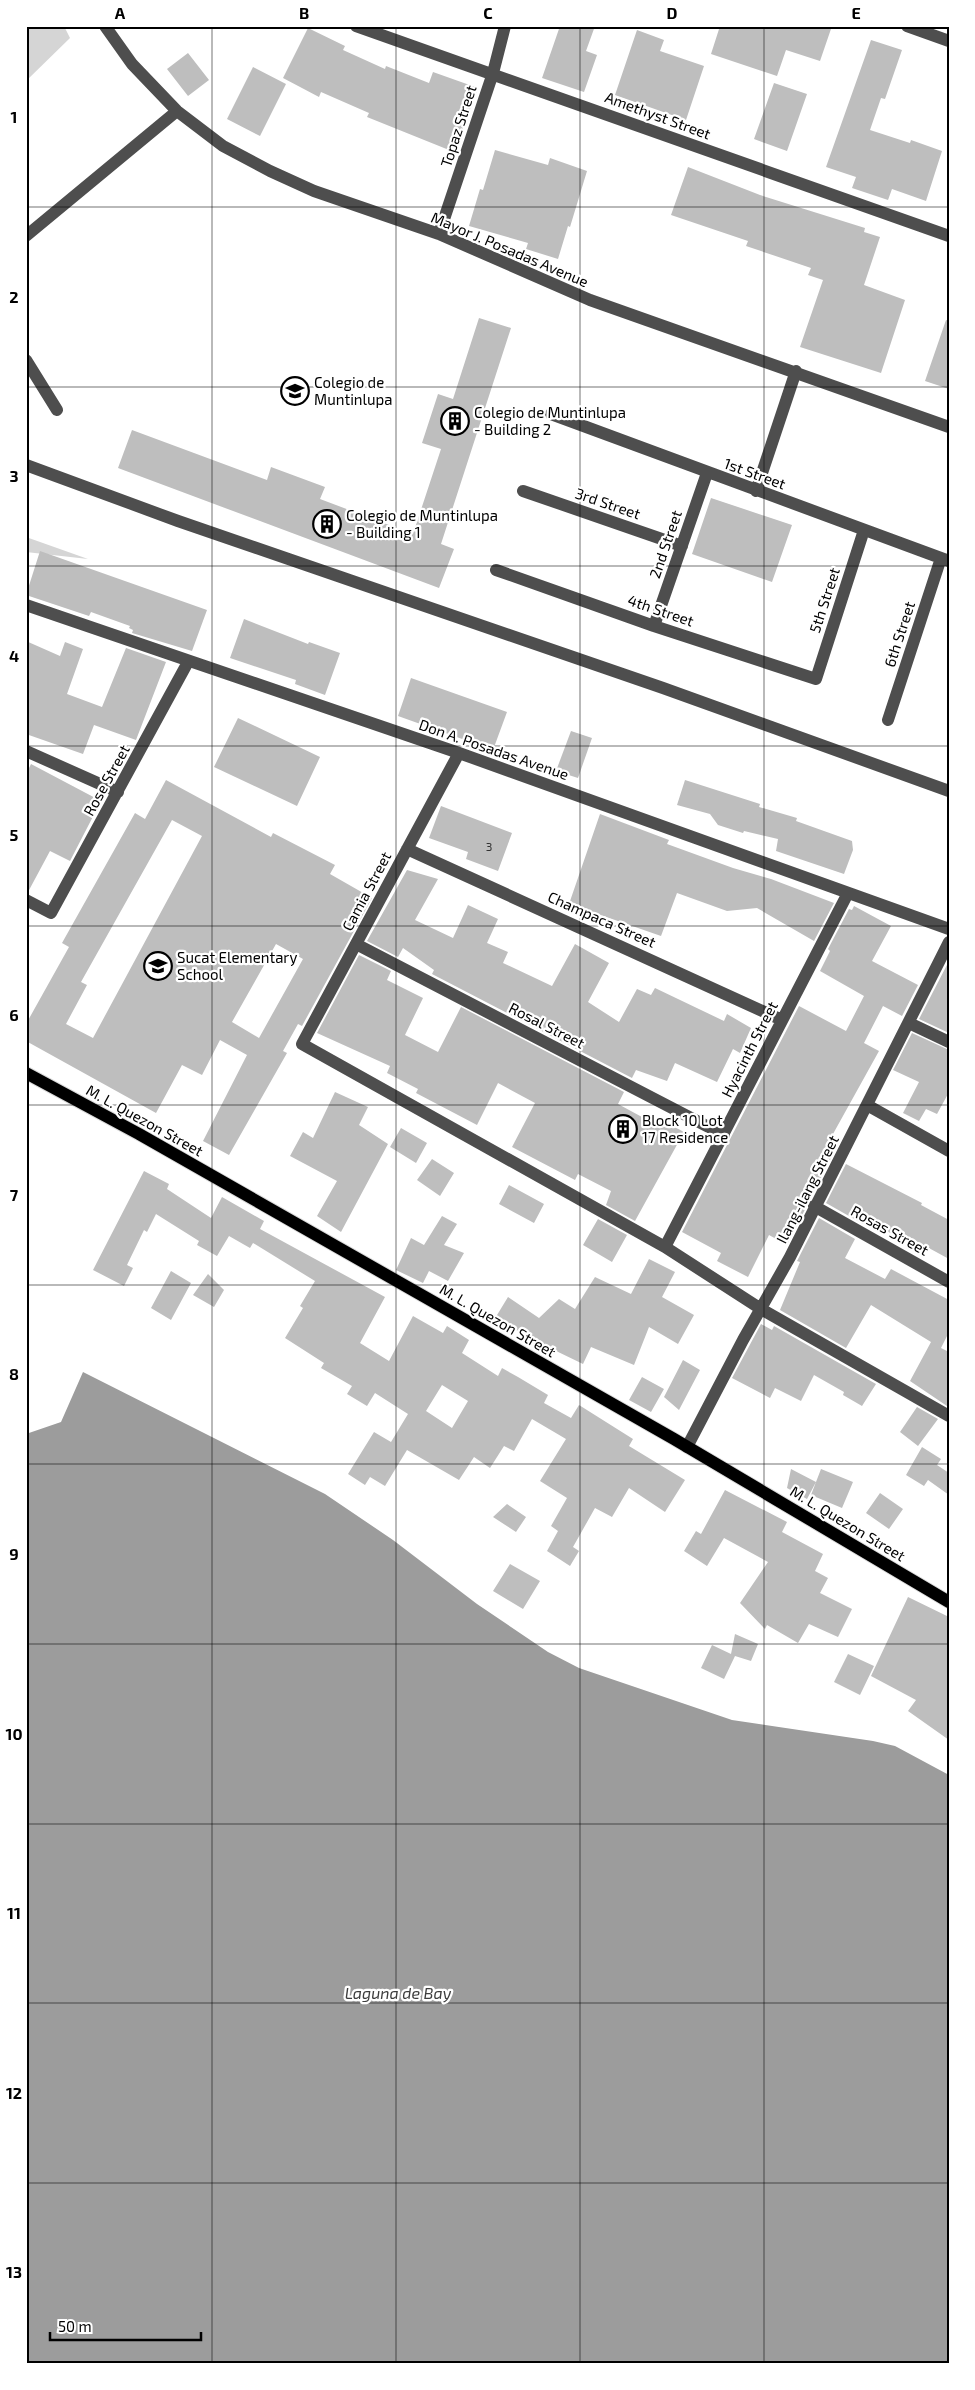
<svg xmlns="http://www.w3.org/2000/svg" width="975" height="2390" viewBox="0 0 975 2390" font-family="'Exo 2',sans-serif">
	<rect width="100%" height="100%" fill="#fff"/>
	<!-- green -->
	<path fill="#d5d5d5" d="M26,26H64L70,38L26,81Z
		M26,537L88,559L26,552Z"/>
	<!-- water -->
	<path fill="#9c9c9c" d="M83,1372L325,1494L393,1540L477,1604L548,1652L579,1668L732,1720L873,1741L895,1746L949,1775V2364H26V1434L61,1422Z"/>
	<!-- building -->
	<path fill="#bebebe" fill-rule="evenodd" d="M560,26H595L586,51L597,55L584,92L542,78Z
		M720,26H832L820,61L786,50L777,76L711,54Z
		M308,28L345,46L343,50L385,69L386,66L429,83L433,72L478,88L454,152L367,117L369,113L321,92L319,97L283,78Z
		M637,30L664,40L660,51L704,66L686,120L615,95Z
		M871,40L902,50L885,99L881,98L870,130L910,143L911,140L942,151L926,201L892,189L888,200L852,188L856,177L826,167Z
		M188,53L209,80L188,96L167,69Z
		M253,67L286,84L260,136L227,119Z
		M774,83L807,94L787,151L754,139Z
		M495,150L548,165L550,158L587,171L570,227L568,226L558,259L526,249L528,243L469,226L480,189L483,190Z
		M688,167L760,195L865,228L864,232L880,237L864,285L905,300L881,373L800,347L823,280L808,275L811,268L746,246L748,241L671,215Z
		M479,318L511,328L441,544L454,549L439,588L118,468L132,430L267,480L271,467L325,487L320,499L413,534L441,449L422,443L438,394L453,399Z
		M946,320L949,321V389L925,381Z
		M711,498L792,525L772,582L692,554Z
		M40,551L207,610L192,651L132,633L133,630L129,628L130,626L91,612L89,616L26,595Z
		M244,619L308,644L309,642L340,653L325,695L295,684L296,680L230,658Z
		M26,641L60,656L65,642L83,649L67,694L102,707L126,648L166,662L136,740L94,725L83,754L26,734Z
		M411,678L507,712L493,750L398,716Z
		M238,718L320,757L297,806L214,767Z
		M571,731L592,738L578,778L556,771Z
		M31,764L101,801L70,861L50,851L28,892H26V774Z
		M166,780L271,837L273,833L335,865L330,874L372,898L302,1026L298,1024L283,1051L287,1053L229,1155L203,1141L247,1055L220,1040L202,1075L182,1065L156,1113L26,1041V1024L69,947L62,943L135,813L145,819ZM172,820L202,836L93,1038L66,1024L87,985L81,982ZM276,944L303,959L259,1038L232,1022Z
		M685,780L760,804L759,807L797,818L796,821L852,841L853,850L844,874L776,851L778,839L744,831L743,833L718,825L710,814L677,805Z
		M441,806L512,833L498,871L466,859L468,852L429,838Z
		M600,814L669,840L667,844L733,868L771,879L834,903L814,941L757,908L727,911L677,893L661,936L569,904Z
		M407,870L438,879L415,920L453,938L468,905L498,919L487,943L508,952L503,963L552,986L575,944L609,963L588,1002L619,1022L637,989L651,995L655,988L724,1021L727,1014L751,1028L740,1053L733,1049L717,1082L675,1063L667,1081L636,1070L632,1078L432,974L434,970L403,948L398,957L367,941Z
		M854,906L891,926L872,961L918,985L902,1016L883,1006L864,1043L879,1051L823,1152L832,1156L787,1245L769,1235L748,1277L717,1261L721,1253L682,1232L799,1006L846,1031L864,996L820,971L830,951L828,949L849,909L852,910Z
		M359,955L391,971L387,980L423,998L405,1035L438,1052L461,1007L624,1092L618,1104L653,1123L656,1117L684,1132L635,1221L606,1205L611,1191L578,1174L575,1180L512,1147L535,1103L498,1083L477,1125L416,1093L418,1089L387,1073L390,1066L317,1033Z
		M949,961V1033L919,1019Z
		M912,1033L949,1050V1092L937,1114L926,1109L919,1121L903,1113L919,1082L893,1070Z
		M335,1092L368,1107L359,1125L388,1144L341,1232L317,1216L337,1181L290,1156L303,1132L313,1138Z
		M401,1128L427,1143L416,1163L390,1147Z
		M432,1159L454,1173L440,1196L417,1180Z
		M846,1164L922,1203L921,1205L949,1220V1259L905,1235L903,1240L865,1219L863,1224L826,1203Z
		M144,1171L169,1184L167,1189L211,1218L222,1197L264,1221L260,1229L385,1297L360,1343L389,1361L413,1316L443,1333L447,1326L469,1340L462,1353L498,1376L502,1368L518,1377L548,1395L544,1403L571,1418L579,1405L633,1439L629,1446L685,1480L665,1512L629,1488L612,1517L595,1508L573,1547L579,1551L570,1566L547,1551L558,1531L551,1526L567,1498L540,1481L566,1439L532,1419L514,1451L504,1446L490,1468L474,1457L459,1480L407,1450L385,1486L370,1477L365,1485L348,1474L374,1432L391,1442L408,1414L375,1393L367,1406L347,1394L352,1386L321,1368L324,1363L285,1338L303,1308L300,1306L315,1281L253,1243L250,1248L229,1236L217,1256L197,1245L199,1241L156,1214L147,1232L144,1230L127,1265L133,1268L124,1286L93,1270ZM442,1385L468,1401L452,1428L426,1411Z
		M509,1185L544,1204L534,1223L499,1204Z
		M442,1216L457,1224L444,1245L464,1253L448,1281L429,1271L423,1283L396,1270L411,1238L424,1245Z
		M819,1218L855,1239L845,1258L885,1279L891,1269L949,1300V1332L941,1348L949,1352L947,1406L910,1381L931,1342L871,1305L846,1348L780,1310L800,1262L797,1261Z
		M598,1219L627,1235L612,1262L583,1245Z
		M649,1259L675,1272L662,1297L694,1315L678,1344L649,1327L634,1365L591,1347L583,1364L552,1349L548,1355L517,1330L514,1334L494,1320L508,1297L539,1318L559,1299L575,1309L595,1277L631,1294Z
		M171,1271L191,1283L171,1320L151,1308Z
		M208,1274L224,1290L214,1307L193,1295Z
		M761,1324L772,1330L774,1326L876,1384L862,1406L843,1395L844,1392L814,1375L801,1401L775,1388L770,1398L732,1378Z
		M683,1360L700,1370L679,1410L664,1397Z
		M642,1377L664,1389L651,1412L629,1400Z
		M917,1407L938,1419L918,1446L900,1432Z
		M922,1447L941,1459L937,1465L949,1473V1495L928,1480L924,1486L906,1475Z
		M791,1469L816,1482L807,1499L787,1488Z
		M821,1469L853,1482L842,1508L811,1495Z
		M725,1490L787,1522L782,1532L823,1554L815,1571L828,1578L820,1593L852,1609L838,1637L809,1624L798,1643L767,1625L765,1629L740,1603L768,1562L724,1538L707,1566L684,1551L696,1531L701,1534Z
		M880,1493L903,1509L889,1529L866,1513Z
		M507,1504L526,1517L516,1532L493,1517Z
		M510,1564L540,1581L523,1609L493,1591Z
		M908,1597L949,1617V1740L908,1711L916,1700L871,1676Z
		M735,1634L758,1644L751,1661L735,1656L724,1679L701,1668L712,1645L731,1654Z
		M848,1654L874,1666L860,1695L834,1682Z"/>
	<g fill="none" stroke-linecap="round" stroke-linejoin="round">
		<defs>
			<path id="major" d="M26,1073L139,1134L674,1439L949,1602"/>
		</defs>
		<!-- major casing -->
		<use href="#major" stroke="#dbdbdb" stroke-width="14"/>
		<!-- minor -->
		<path stroke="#4e4e4e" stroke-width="12" d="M105,26L132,64L177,111L223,146L270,171L314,191L439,234L590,300L949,427
			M356,26L949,236
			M907,26L949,41
			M439,234L493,73L505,26
			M26,236L177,111
			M26,360L57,410
			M551,414L949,561
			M26,465L178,521L663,688L949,791
			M523,491L682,546
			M756,491L796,371
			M496,570L654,626L816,679L864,530
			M26,605L459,753L949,929
			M654,626L707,473
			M888,720L941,558
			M26,751L118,792
			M459,753L302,1044L665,1247L761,1309L949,1416
			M407,849L782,1020
			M26,900L51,913L188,662
			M356,944L724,1135
			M909,1023L949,1042
			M867,1105L949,1151
			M814,1206L949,1282
			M665,1247L848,893
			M687,1447L743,1340L790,1257L949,942"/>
		<!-- major -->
		<use href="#major" stroke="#000" stroke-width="12"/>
	</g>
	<!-- grid -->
	<path fill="none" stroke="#000" stroke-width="1" stroke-opacity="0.55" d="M212,26V2364M396,26V2364M580,26V2364M764,26V2364M26,207H949M26,387H949M26,566H949M26,746H949M26,926H949M26,1105H949M26,1285H949M26,1464H949M26,1644H949M26,1824H949M26,2003H949M26,2183H949"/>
	<!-- icons -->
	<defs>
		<symbol id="university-ring" viewBox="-11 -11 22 22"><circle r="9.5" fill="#fff" stroke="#000" stroke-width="1.5"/><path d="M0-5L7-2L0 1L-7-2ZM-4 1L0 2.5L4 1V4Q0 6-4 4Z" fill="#000"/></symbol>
		<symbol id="building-ring" viewBox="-11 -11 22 22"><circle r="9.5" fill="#fff" stroke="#000" stroke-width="1.5"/><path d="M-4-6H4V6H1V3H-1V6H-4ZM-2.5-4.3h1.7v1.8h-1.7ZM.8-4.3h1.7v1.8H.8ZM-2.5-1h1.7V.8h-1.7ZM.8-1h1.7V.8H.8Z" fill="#000"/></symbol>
		<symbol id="school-ring" viewBox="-11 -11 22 22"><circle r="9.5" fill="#fff" stroke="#000" stroke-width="1.5"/><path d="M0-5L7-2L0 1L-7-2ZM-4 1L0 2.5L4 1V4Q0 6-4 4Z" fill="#000"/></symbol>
	</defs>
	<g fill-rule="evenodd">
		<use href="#university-ring" x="279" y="375" width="32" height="32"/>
		<use href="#building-ring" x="439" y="405" width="32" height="32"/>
		<use href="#building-ring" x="311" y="508" width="32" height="32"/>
		<use href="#school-ring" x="142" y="950" width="32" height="32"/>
		<use href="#building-ring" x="607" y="1113" width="32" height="32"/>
	</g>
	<g text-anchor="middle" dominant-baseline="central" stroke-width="4.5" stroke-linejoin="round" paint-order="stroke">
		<!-- number labels -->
		<g font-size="12" fill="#303030">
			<text x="489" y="846">3</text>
		</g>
		<!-- street labels -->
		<g font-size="15" fill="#000" stroke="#fff">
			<text transform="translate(658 115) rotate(20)">Amethyst Street</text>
			<text transform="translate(458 126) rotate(-72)">Topaz Street</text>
			<text transform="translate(510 249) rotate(23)">Mayor J. Posadas Avenue</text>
			<text transform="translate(755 473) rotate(20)">1st Street</text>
			<text transform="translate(608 503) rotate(19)">3rd Street</text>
			<text transform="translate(665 544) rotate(-71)">2nd Street</text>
			<text transform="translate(824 600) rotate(-72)">5th Street</text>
			<text transform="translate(661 610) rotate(19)">4th Street</text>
			<text transform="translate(899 634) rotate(-72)">6th Street</text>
			<text transform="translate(494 749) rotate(19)">Don A. Posadas Avenue</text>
			<text transform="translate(106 780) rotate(-61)">Rose Street</text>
			<text transform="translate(366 891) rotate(-62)">Camia Street</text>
			<text transform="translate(602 919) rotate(24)">Champaca Street</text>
			<text transform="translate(547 1025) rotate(27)">Rosal Street</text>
			<text transform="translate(749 1049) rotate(-63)">Hyacinth Street</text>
			<text transform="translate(145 1120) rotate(29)">M. L. Quezon Street</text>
			<text transform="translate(807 1189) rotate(-63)">Ilang-ilang Street</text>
			<text transform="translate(890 1230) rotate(29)">Rosas Street</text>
			<text transform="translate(498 1320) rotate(30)">M. L. Quezon Street</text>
			<text transform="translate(848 1523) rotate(31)">M. L. Quezon Street</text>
		</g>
		<!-- poi labels -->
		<g font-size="15" fill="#000" stroke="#fff" text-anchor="start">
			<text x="314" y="382">Colegio de<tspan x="314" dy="17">Muntinlupa</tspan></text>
			<text x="474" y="412">Colegio de Muntinlupa<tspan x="474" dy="17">- Building 2</tspan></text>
			<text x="346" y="515">Colegio de Muntinlupa<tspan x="346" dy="17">- Building 1</tspan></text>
			<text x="177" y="957">Sucat Elementary<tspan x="177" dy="17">School</tspan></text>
			<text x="642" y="1120">Block 10 Lot<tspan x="642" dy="17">17 Residence</tspan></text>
		</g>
		<!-- water labels -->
		<g font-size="16" font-style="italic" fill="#3d3d3d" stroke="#fff">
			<text x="398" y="1992">Laguna de Bay</text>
		</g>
	</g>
	<!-- border -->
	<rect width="975" height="2390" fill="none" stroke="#ffffff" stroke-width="55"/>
	<!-- scale -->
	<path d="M50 2332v8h151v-8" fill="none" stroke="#000000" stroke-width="2.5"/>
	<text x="58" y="2332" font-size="15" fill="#000000" stroke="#ffffff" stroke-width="4" paint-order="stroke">50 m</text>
	<rect x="28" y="28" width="920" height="2334" fill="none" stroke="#000" stroke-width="2"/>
	<g font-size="16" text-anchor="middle" font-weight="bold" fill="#000">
		<text x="120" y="19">A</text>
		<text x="304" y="19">B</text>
		<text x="488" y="19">C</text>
		<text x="672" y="19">D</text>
		<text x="856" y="19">E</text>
		<text x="14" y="123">1</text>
		<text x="14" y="303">2</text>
		<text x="14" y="482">3</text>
		<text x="14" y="662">4</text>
		<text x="14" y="841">5</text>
		<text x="14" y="1021">6</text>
		<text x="14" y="1201">7</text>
		<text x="14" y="1380">8</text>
		<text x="14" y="1560">9</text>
		<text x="14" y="1740">10</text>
		<text x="14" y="1919">11</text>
		<text x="14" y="2099">12</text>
		<text x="14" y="2278">13</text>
	</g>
</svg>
